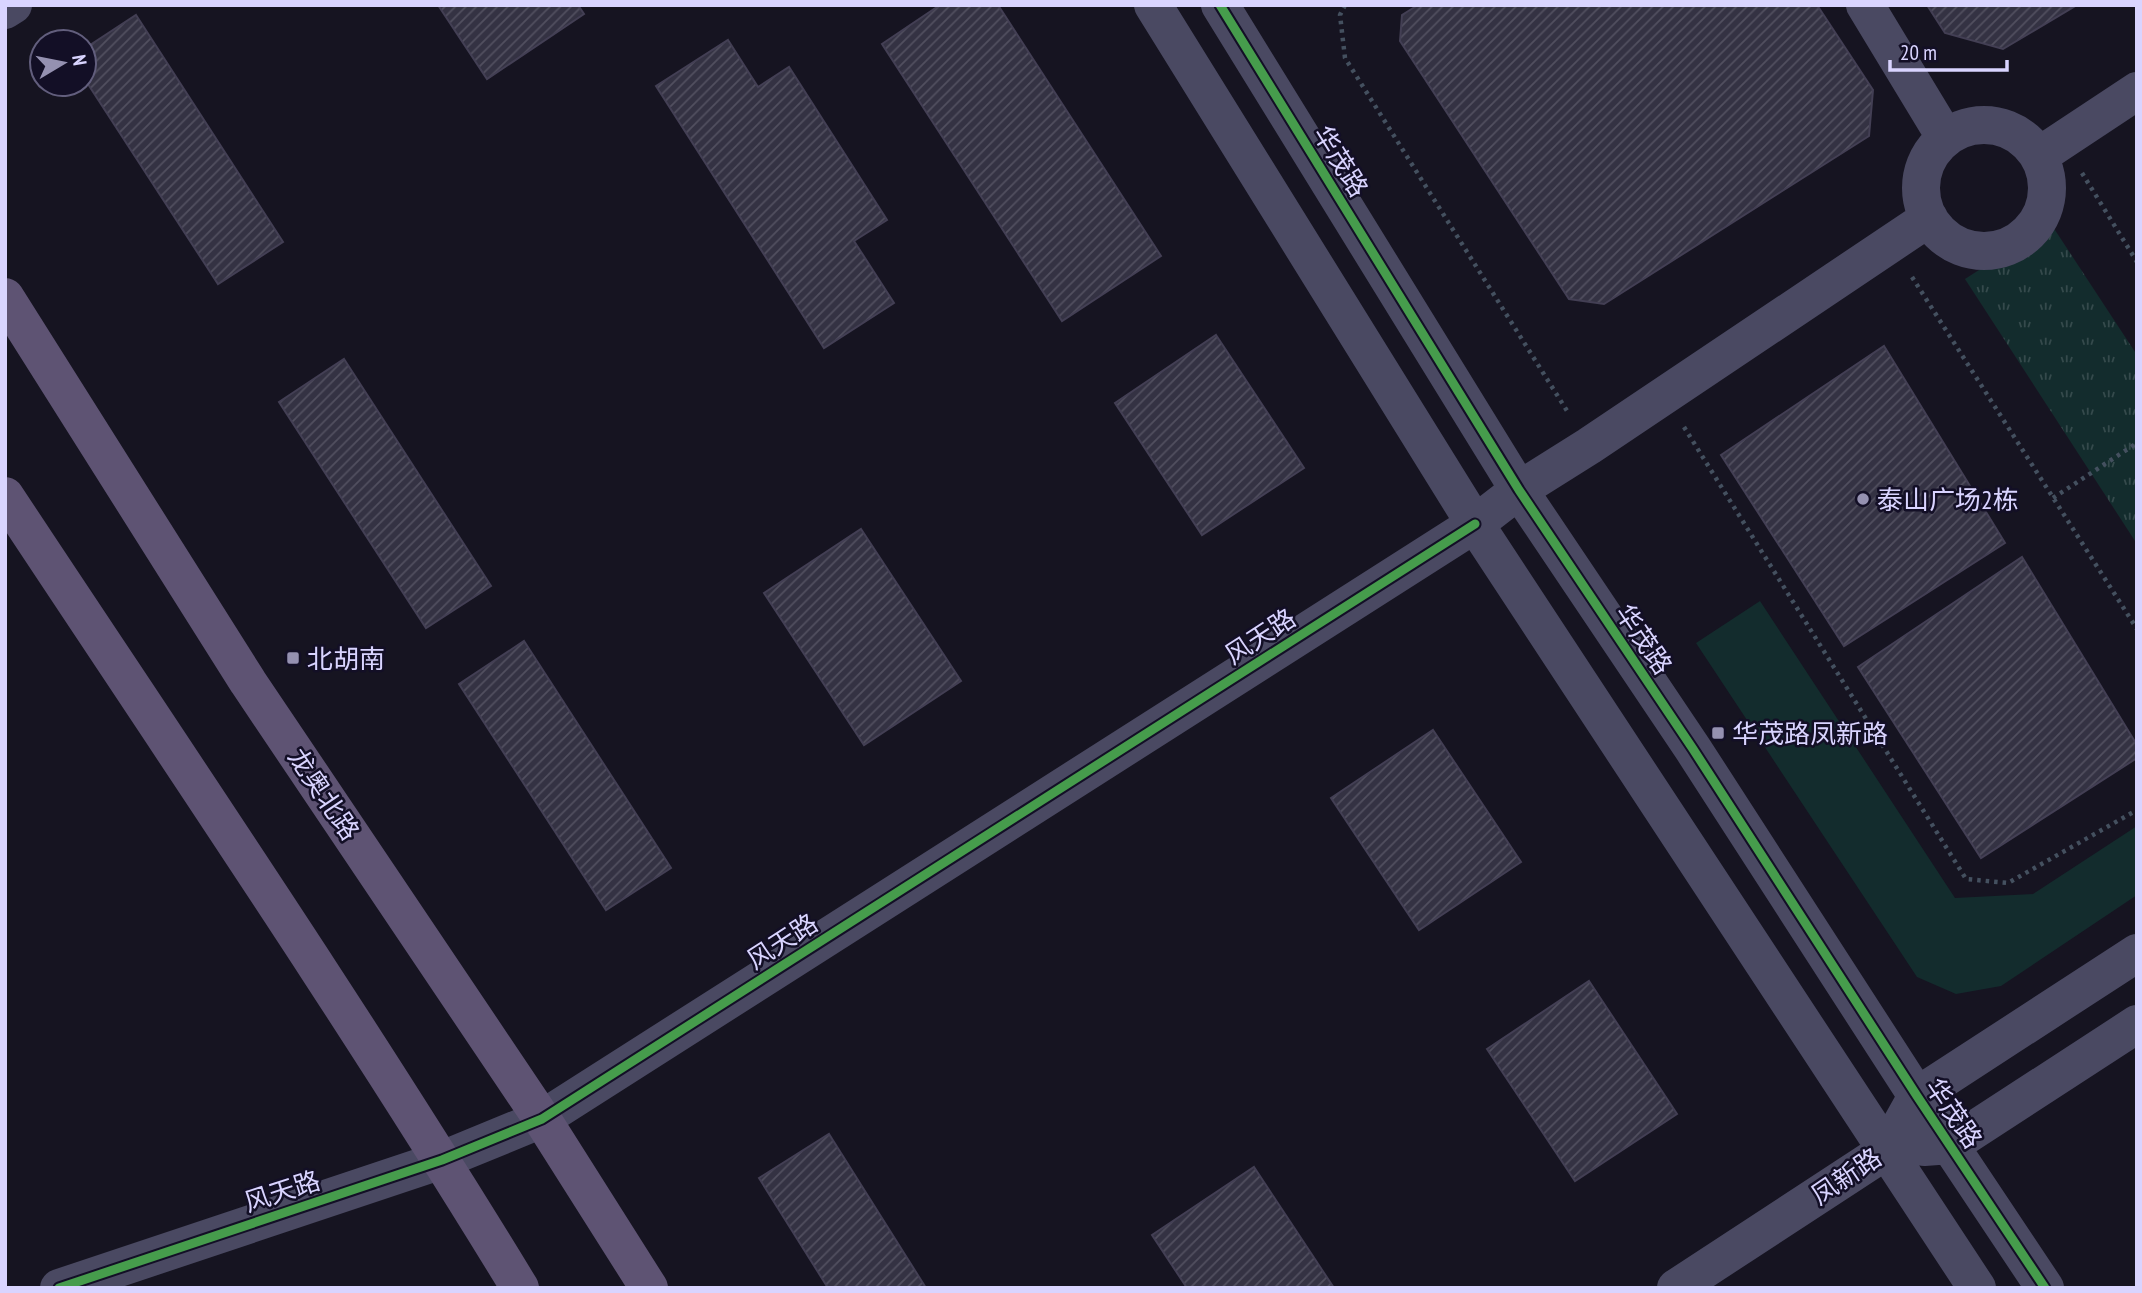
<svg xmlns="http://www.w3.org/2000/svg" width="2142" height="1293" viewBox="0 0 2142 1293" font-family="'PT Sans Narrow','Noto Sans SC',sans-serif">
	<defs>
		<pattern id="park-tufts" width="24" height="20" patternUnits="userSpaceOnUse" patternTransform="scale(1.75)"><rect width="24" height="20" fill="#132c2d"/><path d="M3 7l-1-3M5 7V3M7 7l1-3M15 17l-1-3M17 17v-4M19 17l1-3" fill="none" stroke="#354a4c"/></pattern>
		<pattern id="building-hatch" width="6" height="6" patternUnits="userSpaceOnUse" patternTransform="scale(1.75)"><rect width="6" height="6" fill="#343243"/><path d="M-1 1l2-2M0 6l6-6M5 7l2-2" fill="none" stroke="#514f5f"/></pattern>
	</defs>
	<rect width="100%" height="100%" fill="#161421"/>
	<!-- grass -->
	<path fill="#132c2d" d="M1760,601L1955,898L2033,894L2137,826V895L2001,986L1956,994L1917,977L1696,643Z"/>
	<!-- park -->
	<path fill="url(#park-tufts)" d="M2051,224L2137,355V544L1965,279Z"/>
	<!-- building -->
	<path fill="url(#building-hatch)" stroke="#433f54" stroke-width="2" d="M438,5H578L584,14L487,79Z
		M940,5H998L1161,256L1062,321L882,44Z
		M1418,5H1817L1873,90L1869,136L1604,304L1569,299L1400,41L1402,15Z
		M1927,5H2077L2003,49L1945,33Z
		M136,15L283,242L218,284L84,78V49Z
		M728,40L758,87L789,67L887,220L854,241L894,303L824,348L656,86Z
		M1216,335L1304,468L1202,535L1115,403Z
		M1884,346L2005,543L1844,646L1721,455Z
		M344,359L491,586L426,628L279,402Z
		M861,529L961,681L864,745L764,593Z
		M2022,557L2137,745V758L1981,858L1858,667Z
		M524,641L671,868L606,910L459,684Z
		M1433,730L1521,862L1419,930L1331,798Z
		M1589,981L1677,1114L1575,1181L1487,1049Z
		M829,1134L926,1288H828L759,1178Z
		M1254,1167L1334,1288H1187L1152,1235Z"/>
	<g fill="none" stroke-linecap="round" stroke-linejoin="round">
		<!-- path -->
		<path stroke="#44505f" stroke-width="4.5" stroke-dasharray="3.5 5" stroke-linecap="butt" d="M1345,5L1340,15L1345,58L1569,414
			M2082,173L2137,262
			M1912,277L2137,629
			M1684,427L1966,879L2008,883L2137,810
			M2053,498L2137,443"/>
		<!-- minor -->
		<path stroke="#4a4962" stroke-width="38" d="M1153,5L1475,524L1977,1288
			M1220,5L1519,490L1693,749L1917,1096L2045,1288
			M1865,5L1945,137
			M5,10L13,5
			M1921 188a63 63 0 1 1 126 0a63 63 0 1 1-126 0Z
			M2039,156L2137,91
			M1924,1147L1951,1145L2137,1024
			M59,1288L442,1160L542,1119L1475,524L1519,490L1589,446L1929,218
			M1676,1288L1887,1150L1917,1096L2137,953"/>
		<!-- major -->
		<path stroke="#5e5373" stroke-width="38" d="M5,297L248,682L542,1119L649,1288
			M5,496C179,759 356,1019 520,1288"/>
		<defs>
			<path id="cycleway" d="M1220,5L1519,490L1693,749L1917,1096L2045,1288
				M59,1288L442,1160L542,1119L1475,524"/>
		</defs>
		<!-- cycleway casing -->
		<use href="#cycleway" stroke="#130f26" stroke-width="13"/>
		<!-- cycleway -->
		<use href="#cycleway" stroke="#469c4c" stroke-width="9"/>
	</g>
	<!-- markers -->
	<g fill="#9591b1" stroke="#130f26" stroke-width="2.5">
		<circle cx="1863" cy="499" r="7"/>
		<rect x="286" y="651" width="14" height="14" rx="3.5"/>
		<rect x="1711" y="726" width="14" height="14" rx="3.5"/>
	</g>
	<g text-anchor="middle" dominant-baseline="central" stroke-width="5" stroke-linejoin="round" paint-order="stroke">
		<!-- street labels -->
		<g font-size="26" fill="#d9d4ff" stroke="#130f26">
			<text transform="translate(1341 161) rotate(58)">华茂路</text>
			<text transform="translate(1260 636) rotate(-33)">风天路</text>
			<text transform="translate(1644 639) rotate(56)">华茂路</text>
			<text transform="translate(324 794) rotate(56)">龙奥北路</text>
			<text transform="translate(782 941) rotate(-33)">风天路</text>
			<text transform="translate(1954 1113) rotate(56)">华茂路</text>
			<text transform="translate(1846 1176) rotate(-34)">凤新路</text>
			<text transform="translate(282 1191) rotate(-18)">风天路</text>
		</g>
		<!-- poi labels -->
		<g font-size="26" fill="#d9d4ff" stroke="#130f26" text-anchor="start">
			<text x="1877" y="499">泰山广场2栋</text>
			<text x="307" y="658">北胡南</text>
			<text x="1732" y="733">华茂路凤新路</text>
		</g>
	</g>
	<!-- border -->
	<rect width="2142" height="1293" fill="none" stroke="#d9d4ff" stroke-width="14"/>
	<!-- north arrow -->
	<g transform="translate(63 63) rotate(80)"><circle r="33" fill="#130f26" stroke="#625e7d" stroke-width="2"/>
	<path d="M0-5L12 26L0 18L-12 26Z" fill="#9591b1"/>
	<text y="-10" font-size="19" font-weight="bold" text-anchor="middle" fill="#d9d4ff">N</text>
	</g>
	<!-- scale -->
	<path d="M1890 60v10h117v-10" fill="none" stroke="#d9d4ff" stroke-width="3.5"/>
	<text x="1900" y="60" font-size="21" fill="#d9d4ff" stroke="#130f26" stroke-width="5" paint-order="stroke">20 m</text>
</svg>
